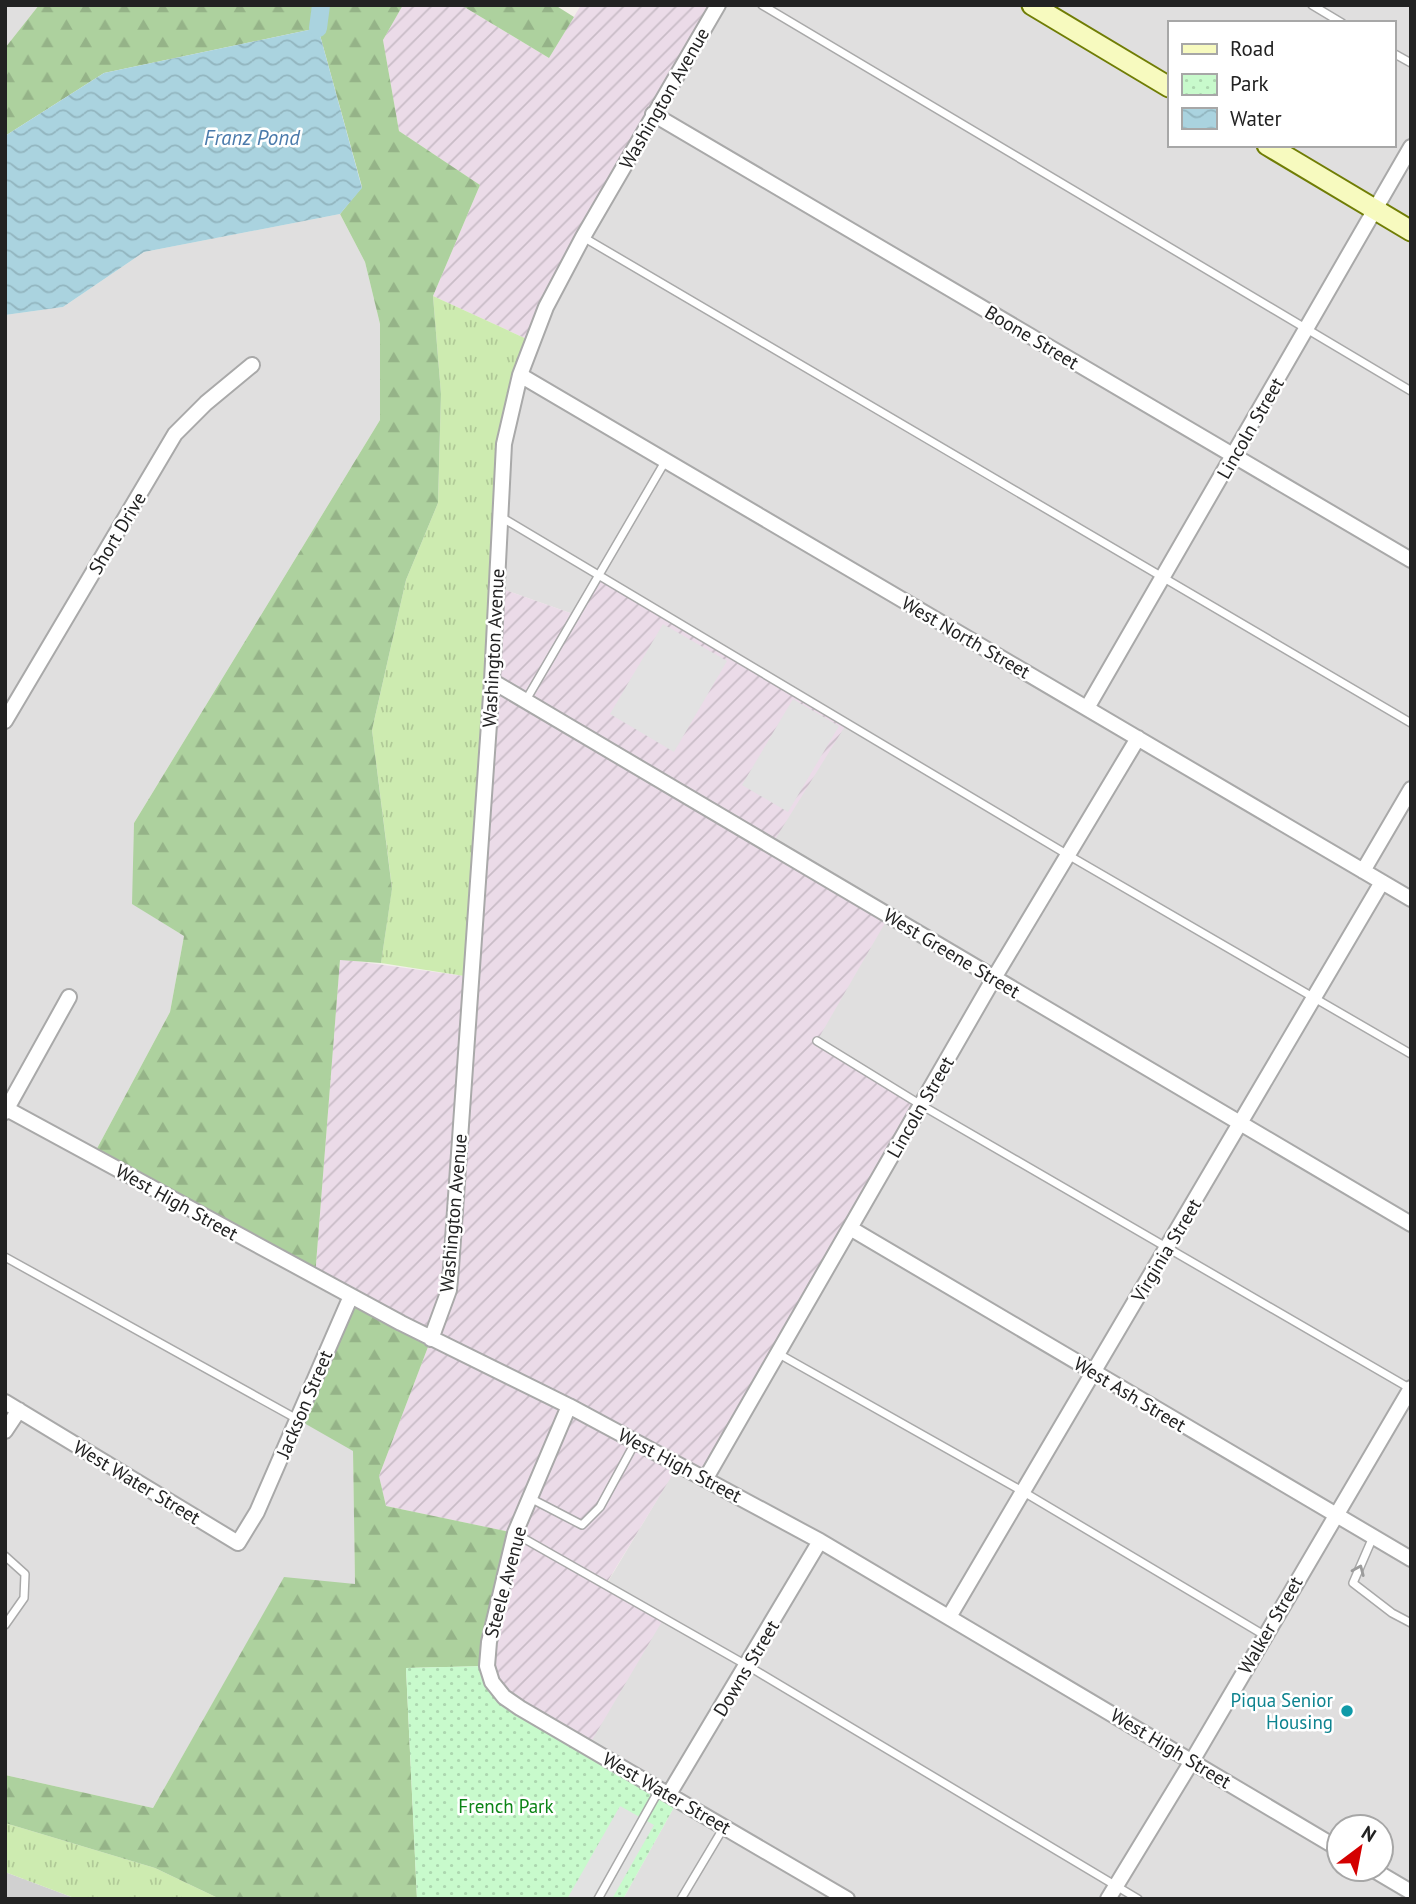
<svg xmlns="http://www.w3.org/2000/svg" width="1416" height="1904" viewBox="0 0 1416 1904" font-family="'PT Sans',sans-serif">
	<defs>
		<pattern id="industrial-furrows" width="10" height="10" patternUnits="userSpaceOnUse" patternTransform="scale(1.75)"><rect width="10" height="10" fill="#ebdbe8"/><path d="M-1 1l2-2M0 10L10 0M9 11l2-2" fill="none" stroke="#c9bcc7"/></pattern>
		<pattern id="grass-tufts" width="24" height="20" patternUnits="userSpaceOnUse" patternTransform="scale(1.75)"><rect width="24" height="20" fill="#cdebb0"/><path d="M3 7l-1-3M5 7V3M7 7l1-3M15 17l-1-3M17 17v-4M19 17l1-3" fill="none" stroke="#b0c997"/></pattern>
		<pattern id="forest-firs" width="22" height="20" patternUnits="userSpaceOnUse" patternTransform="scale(1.75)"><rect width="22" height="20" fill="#add19e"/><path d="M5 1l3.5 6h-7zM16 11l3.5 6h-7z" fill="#95b388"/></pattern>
		<pattern id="park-dots" width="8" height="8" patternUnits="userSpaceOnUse" patternTransform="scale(1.75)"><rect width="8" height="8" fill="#c8facc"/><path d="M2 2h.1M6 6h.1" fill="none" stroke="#acd6af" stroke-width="1.8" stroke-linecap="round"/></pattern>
		<pattern id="water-waves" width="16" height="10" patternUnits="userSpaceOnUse" patternTransform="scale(1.75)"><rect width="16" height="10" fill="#aad3df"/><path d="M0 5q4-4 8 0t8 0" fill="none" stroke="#92b5bf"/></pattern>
	</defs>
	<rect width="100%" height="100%" fill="#f2efe9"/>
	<!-- residential -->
	<path fill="#e0dfdf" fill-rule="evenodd" d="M5,5H39L5,48Z
		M718,5H1411V1899H623L678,1800L588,1747L606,1585L679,1463L817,1041L771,846L576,615L497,587L504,444L531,341ZM1169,23H1393V145H1169ZM1339,1827H1381V1869H1339Z
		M340,214L365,262L380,324V420L134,823L133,904L184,936L170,1012L93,1156L351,1296L355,1585L284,1578L153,1808L5,1775V315L63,307L144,252Z"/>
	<!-- industrial -->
	<path fill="url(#industrial-furrows)" d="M403,5H461L549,58L581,5H718L531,341L433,296L480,185L399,131L383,40Z
		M599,576L847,723L771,846L889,916L817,1041L921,1105L706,1478L679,1464L606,1584L664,1618L588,1747L520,1708L487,1666L515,1533L386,1506L379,1476L431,1339L315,1277L340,959L471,977L497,587L576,615Z"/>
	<!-- religious -->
	<path fill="#d0d0d0" d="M5,1872L77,1899H5Z"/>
	<!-- grass -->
	<path fill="url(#grass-tufts)" d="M433,296L531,341L504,444L471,977L381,963L392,888L372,730L406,580L438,503L441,394Z
		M5,1823L155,1868L220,1899H77L5,1872Z"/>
	<!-- forest -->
	<path fill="url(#forest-firs)" d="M39,5H403L383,40L399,131L480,185L433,296L441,394L438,503L406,580L372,730L392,889L381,963L340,960L315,1277L93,1156L170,1012L184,936L132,904L134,823L380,420V324L365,262L340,214L362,187L318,28L104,73L5,136V48Z
		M461,5H555L574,17L549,58Z
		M351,1296L431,1339L379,1476L386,1506L515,1533L487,1666L406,1668L417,1899H220L155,1868L5,1823V1775L153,1808L284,1577L355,1584L353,1451L297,1419Z"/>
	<!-- park -->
	<path fill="url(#park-dots)" d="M487,1666L504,1697L678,1800L623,1899H417L406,1668Z"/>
	<!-- parking -->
	<path fill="#e2e2e2" d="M663,624L727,661L674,752L610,714Z
		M793,699L839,726L788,812L742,785Z
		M620,1806L654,1825L612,1899H567Z"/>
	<!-- water -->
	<path fill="url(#water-waves)" d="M318,28L362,188L340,214L144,252L63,307L5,315V136L104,73Z"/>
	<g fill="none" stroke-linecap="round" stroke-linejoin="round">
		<!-- canal -->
		<path stroke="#aad3df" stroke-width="18" d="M318,28L321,5"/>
		<defs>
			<path id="lane" d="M762,5L1411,391
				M1312,5L1342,23
				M1393,53L1411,63
				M583,237L1411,723
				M501,517L1068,855L1411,1054
				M526,700L666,460
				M817,1041L921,1105L1411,1389
				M5,1257L297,1419
				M779,1354L1022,1491L1264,1635
				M530,1498L582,1525L600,1507L636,1441
				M516,1534L748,1666L1138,1899
				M1373,1537L1353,1583L1392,1613L1411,1623
				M5,1556L25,1574L24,1598L5,1625
				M598,1899L659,1790
				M681,1899L724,1827"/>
			<path id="street" d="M653,114L1411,560
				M520,375L1411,899
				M492,681L1411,1224
				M1087,708L1411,147
				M5,721L175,434L206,403L252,365
				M1363,871L1411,789
				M5,1108L401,1323L569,1406L820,1541L1339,1849
				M5,1112L69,997
				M850,1228L1411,1559
				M431,1339L449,1290L451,1268L492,681L504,444L520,375L546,307L583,237L718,5
				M5,1402L238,1543L257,1512L351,1296
				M569,1406L515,1533L489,1642L487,1666L492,1682L504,1697L520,1708L847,1899
				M5,1431L19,1410
				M706,1478L994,978L1138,738
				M949,1617L1382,882
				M669,1794L820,1541
				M1372,1869L1411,1892
				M1108,1899L1192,1761L1411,1388"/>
			<path id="secondary" d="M1032,5L1169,87
				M1267,145L1411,231"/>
		</defs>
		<!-- lane casing -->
		<use href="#lane" stroke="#a9a9a9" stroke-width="10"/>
		<!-- street casing -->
		<use href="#street" stroke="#a9a9a9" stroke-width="18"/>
		<!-- secondary casing -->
		<use href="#secondary" stroke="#707d05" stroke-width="23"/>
		<!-- lane -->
		<use href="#lane" stroke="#fff" stroke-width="7"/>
		<!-- street -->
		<use href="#street" stroke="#fff" stroke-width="14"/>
		<!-- secondary -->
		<use href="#secondary" stroke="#f7fabf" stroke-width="19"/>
	</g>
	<!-- one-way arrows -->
	<defs><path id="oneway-chevron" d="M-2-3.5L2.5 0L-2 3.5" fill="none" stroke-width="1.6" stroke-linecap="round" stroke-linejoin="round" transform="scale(1.75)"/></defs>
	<use stroke="#9c9c9c" href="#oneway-chevron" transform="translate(1359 1570) rotate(-67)"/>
	<!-- markers -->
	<circle fill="#0f9aa8" stroke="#fff" stroke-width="2.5" cx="1347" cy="1711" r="7"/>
	<g text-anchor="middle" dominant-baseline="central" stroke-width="5" stroke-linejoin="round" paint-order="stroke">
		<!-- street labels -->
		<g font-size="19" fill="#222" stroke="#fff">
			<text transform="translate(664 98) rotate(-60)">Washington Avenue</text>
			<text transform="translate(1032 337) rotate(31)">Boone Street</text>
			<text transform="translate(1250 428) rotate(-60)">Lincoln Street</text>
			<text transform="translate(117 533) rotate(-59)">Short Drive</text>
			<text transform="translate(966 637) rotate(30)">West North Street</text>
			<text transform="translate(493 648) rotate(-87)">Washington Avenue</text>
			<text transform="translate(952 953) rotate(31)">West Greene Street</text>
			<text transform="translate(920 1107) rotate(-60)">Lincoln Street</text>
			<text transform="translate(177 1202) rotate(29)">West High Street</text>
			<text transform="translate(453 1213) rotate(-85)">Washington Avenue</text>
			<text transform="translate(1166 1250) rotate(-59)">Virginia Street</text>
			<text transform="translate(1130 1394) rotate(31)">West Ash Street</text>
			<text transform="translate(304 1404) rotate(-67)">Jackson Street</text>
			<text transform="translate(680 1465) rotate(28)">West High Street</text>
			<text transform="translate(137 1482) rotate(31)">West Water Street</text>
			<text transform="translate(505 1582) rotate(-75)">Steele Avenue</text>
			<text transform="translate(1270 1625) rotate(-60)">Walker Street</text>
			<text transform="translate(746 1668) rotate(-59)">Downs Street</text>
			<text transform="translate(1171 1748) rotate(31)">West High Street</text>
			<text transform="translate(667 1793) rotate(30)">West Water Street</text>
		</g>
		<!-- culture labels -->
		<g font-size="19" fill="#0d838f" stroke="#fff" text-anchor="end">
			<text x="1333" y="1700">Piqua Senior<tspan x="1333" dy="22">Housing</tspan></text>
		</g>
		<!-- park labels -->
		<g font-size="19" fill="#0c8416" stroke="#fff">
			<text x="506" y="1806">French Park</text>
		</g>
		<!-- water labels -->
		<g font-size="21" font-style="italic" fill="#4a7aab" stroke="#fff">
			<text x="252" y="137">Franz Pond</text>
		</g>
	</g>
	<!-- border -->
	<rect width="1416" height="1904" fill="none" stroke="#222222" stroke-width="14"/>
	<!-- legend -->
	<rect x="1168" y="21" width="228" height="126" fill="#ffffff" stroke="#a7a7a7" stroke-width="2"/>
	<rect x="1182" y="44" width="35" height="10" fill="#f7fabf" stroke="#a7a7a7" stroke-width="2"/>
	<text x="1230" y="56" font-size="21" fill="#222222">Road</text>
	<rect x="1182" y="74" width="35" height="21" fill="url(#park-dots)" stroke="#a7a7a7" stroke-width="2"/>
	<text x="1230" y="91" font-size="21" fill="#222222">Park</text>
	<rect x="1182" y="108" width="35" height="21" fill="url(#water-waves)" stroke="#a7a7a7" stroke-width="2"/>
	<text x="1230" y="126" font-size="21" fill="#222222">Water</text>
	<!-- north arrow -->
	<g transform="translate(1360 1848) rotate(32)"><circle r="33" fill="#ffffff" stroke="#a7a7a7" stroke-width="2"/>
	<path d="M0-5L12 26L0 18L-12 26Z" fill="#d40000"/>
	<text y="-10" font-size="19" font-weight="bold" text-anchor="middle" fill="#222222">N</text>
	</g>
</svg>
